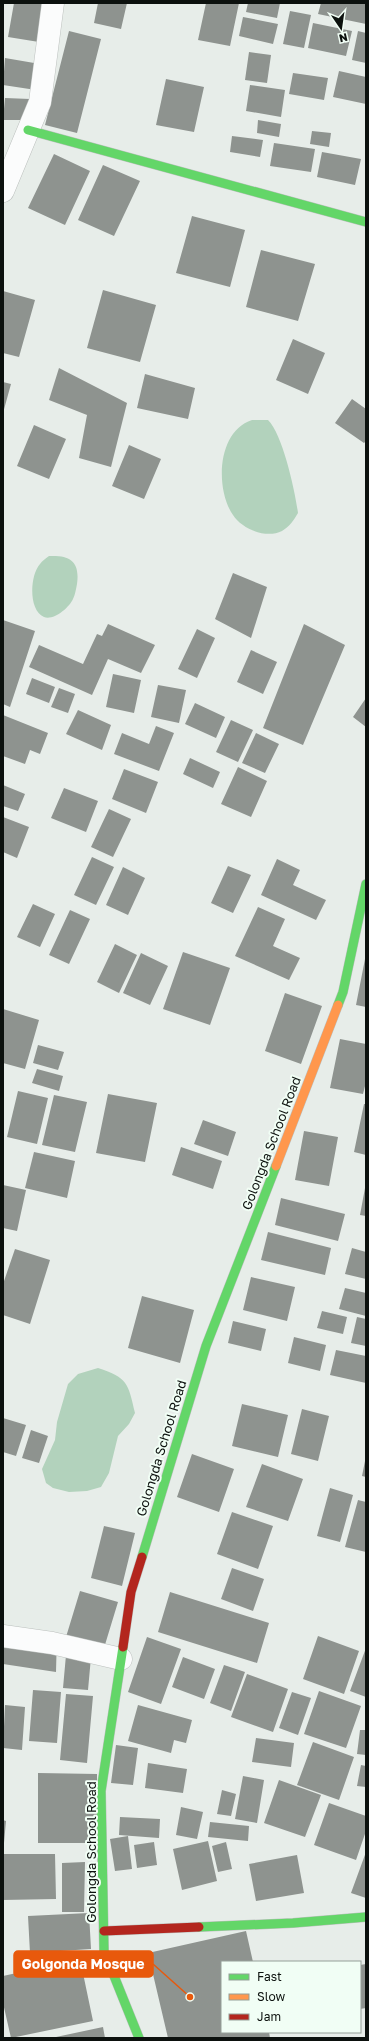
<svg xmlns="http://www.w3.org/2000/svg" width="369" height="2041" viewBox="0 0 369 2041" font-family="'Golos Text',sans-serif">
	<rect width="100%" height="100%" fill="#e7ede9"/>
	<!-- water -->
	<path fill="#b2d2bc" d="M252,420H268C283,435 295,491 298,513C294,520 289,527 282,531C266,539 242,529 233,515C215,489 217,431 252,420Z
		M49,556C71,555 80,562 77,584C76,589 75,595 73,599C69,608 53,621 44,617C28,610 30,575 40,564C42,561 46,558 49,556Z
		M98,1368C128,1378 128,1383 135,1413L129,1424L118,1436L109,1473L101,1487L87,1491L69,1492L53,1488L46,1483L42,1469L55,1440L57,1422L68,1384L78,1374Z"/>
	<!-- building -->
	<path fill="#8e938f" d="M14,3H46L39,42L8,37Z
		M98,3H127L121,29L94,23Z
		M206,3H239L230,46L198,40Z
		M248,3H280L277,18L246,12Z
		M321,3H366V24L318,14Z
		M290,11L311,15L304,48L283,44Z
		M243,17L278,24L273,44L239,36Z
		M313,23L352,31L346,56L308,48Z
		M69,31L101,39L77,133L45,125Z
		M358,31L366,33V63L352,60Z
		M249,52L271,55L267,83L245,80Z
		M5,58L40,64L36,90L3,85Z
		M339,71L366,77V104L333,97Z
		M293,73L328,78L324,100L289,94Z
		M166,79L204,87L194,132L156,125Z
		M250,85L285,90L281,117L246,111Z
		M5,98L30,99L22,120H3Z
		M258,120L281,124L279,137L257,133Z
		M312,131L331,133L329,147L310,144Z
		M232,136L263,140L260,157L230,152Z
		M274,143L315,149L311,172L270,166Z
		M322,152L361,159L355,185L317,177Z
		M54,154L90,171L65,225L28,208Z
		M103,165L140,181L114,236L78,220Z
		M192,216L245,230L230,287L176,273Z
		M261,250L315,264L298,321L246,307Z
		M103,290L156,305L140,362L87,348Z
		M3,291L35,300L19,357L3,353Z
		M293,339L325,353L308,394L276,380Z
		M59,368L127,403L111,467L79,458L87,415L49,400Z
		M145,374L195,388L188,419L137,408Z
		M3,382L11,384L3,413Z
		M352,399L366,409V441L364,443L335,423Z
		M34,425L66,439L49,479L17,466Z
		M129,445L161,459L144,499L112,486Z
		M233,573L267,587L251,638L215,619Z
		M3,620L35,631L10,707L3,704Z
		M108,624L155,645L141,673L108,659L92,695L29,667L39,645L83,664L97,634L102,636Z
		M304,624L345,645L303,745L263,728Z
		M197,629L215,638L197,678L178,669Z
		M251,650L277,662L263,694L237,682Z
		M113,674L141,680L134,713L106,707Z
		M32,678L55,687L49,703L26,694Z
		M158,685L186,690L179,723L151,717Z
		M59,688L75,694L68,713L51,707Z
		M366,698V727L353,717Z
		M195,703L225,717L216,738L185,724Z
		M78,710L111,725L102,750L66,734Z
		M3,715L48,733L40,754L30,750L25,764L3,756Z
		M231,720L253,730L238,762L216,752Z
		M156,726L174,733L159,771L114,754L122,733L149,744Z
		M256,733L279,744L265,773L242,763Z
		M190,758L220,772L213,788L183,774Z
		M238,767L267,781L251,817L221,804Z
		M124,769L158,782L146,813L112,799Z
		M3,785L25,794L18,811L3,806Z
		M64,788L98,801L86,832L51,818Z
		M109,809L131,819L113,857L91,847Z
		M3,817L29,827L17,858L3,852Z
		M92,857L114,867L96,905L74,895Z
		M277,859L300,870L293,885L326,900L316,920L261,895Z
		M228,866L251,875L233,913L211,903Z
		M123,867L145,878L128,915L106,905Z
		M33,904L55,914L40,947L17,937Z
		M258,907L285,919L273,946L300,958L289,980L235,956Z
		M70,910L90,919L69,964L49,955Z
		M115,944L137,955L119,993L97,982Z
		M183,952L230,968L210,1025L163,1009Z
		M141,953L168,966L150,1005L123,993Z
		M365,959H366V1007L356,1005Z
		M285,993L322,1006L301,1064L265,1051Z
		M3,1009L39,1020L25,1069L3,1063Z
		M340,1039L366,1044V1082L363,1094L330,1088Z
		M38,1045L64,1052L58,1070L33,1063Z
		M37,1069L63,1076L59,1091L32,1083Z
		M18,1091L48,1098L37,1144L7,1137Z
		M108,1094L157,1103L145,1162L96,1153Z
		M54,1095L87,1102L75,1152L42,1145Z
		M364,1104H366V1155L354,1152Z
		M203,1120L236,1132L228,1156L194,1144Z
		M304,1131L338,1137L329,1186L295,1180Z
		M181,1147L222,1161L213,1189L172,1175Z
		M34,1152L75,1161L67,1198L25,1188Z
		M3,1185L26,1190L17,1231L3,1228Z
		M365,1188H366V1216L360,1215Z
		M281,1198L345,1214L338,1241L275,1225Z
		M268,1232L331,1248L325,1275L261,1260Z
		M352,1248L366,1252V1279L345,1274Z
		M15,1249L50,1260L30,1324L3,1315V1284Z
		M251,1277L295,1287L287,1321L243,1310Z
		M345,1288L366,1293V1316L339,1309Z
		M142,1296L194,1310L180,1363L128,1348Z
		M322,1311L347,1317L343,1334L317,1328Z
		M357,1317L366,1319V1346L351,1343Z
		M233,1321L266,1329L261,1351L228,1343Z
		M294,1337L326,1345L320,1371L288,1363Z
		M336,1350L366,1356V1383L330,1375Z
		M242,1404L288,1415L278,1457L232,1446Z
		M302,1409L329,1416L318,1461L291,1454Z
		M3,1418L26,1425L16,1456L3,1452Z
		M31,1430L48,1436L39,1463L22,1458Z
		M192,1454L234,1469L219,1512L177,1497Z
		M365,1461H366V1477L362,1476Z
		M262,1464L303,1479L288,1521L246,1507Z
		M330,1488L353,1495L340,1542L317,1536Z
		M358,1500L366,1502V1552L345,1547Z
		M232,1512L273,1526L258,1569L217,1554Z
		M104,1526L135,1533L122,1586L91,1578Z
		M232,1568L264,1579L253,1611L221,1599Z
		M80,1591L118,1602L104,1648L66,1637Z
		M170,1592L269,1623L257,1663L158,1632Z
		M3,1625L57,1633L56,1672L3,1664Z
		M318,1636L359,1651L344,1694L303,1679Z
		M147,1637L181,1649L161,1704L128,1692Z
		M366,1648V1697L350,1691Z
		M66,1655L91,1657L88,1690L63,1688Z
		M183,1657L215,1669L204,1699L172,1687Z
		M224,1665L245,1672L231,1711L210,1703Z
		M247,1674L288,1689L273,1732L231,1717Z
		M33,1690L61,1692L57,1743L29,1741Z
		M319,1691L361,1706L346,1748L304,1734Z
		M292,1692L311,1698L298,1735L279,1728Z
		M66,1694L93,1696L87,1763L60,1760Z
		M5,1705L25,1707L22,1750L3,1748Z
		M138,1705L192,1720L186,1743L174,1740L171,1753L128,1741Z
		M360,1730H366V1755L357,1754Z
		M256,1738L294,1743L291,1767L252,1762Z
		M313,1742L354,1757L339,1800L297,1785Z
		M116,1745L138,1748L133,1785L111,1783Z
		M148,1763L187,1769L183,1793L145,1788Z
		M361,1765L366,1766V1787L357,1786Z
		M38,1773L97,1774V1843H38Z
		M243,1776L264,1780L257,1823L235,1819Z
		M279,1780L321,1795L305,1837L264,1823Z
		M222,1790L236,1794L231,1816L217,1814Z
		M329,1803L366,1816V1831L356,1860L314,1845Z
		M181,1807L203,1812L197,1839L176,1835Z
		M120,1817L160,1819L159,1838L119,1835Z
		M3,1820L6,1821L4,1843H3Z
		M210,1822L249,1826L248,1841L208,1837Z
		M128,1836L132,1869L115,1871L110,1839Z
		M208,1841L217,1881L182,1890L173,1849Z
		M154,1842L157,1865L137,1868L134,1845Z
		M226,1842L232,1869L218,1872L212,1846Z
		M366,1852V1898L351,1893Z
		M3,1854H55L56,1899L3,1900Z
		M297,1855L304,1893L256,1901L249,1864Z
		M85,1862L84,1912H62V1863Z
		M89,1913L91,1949L30,1953L28,1916Z
		M246,1931L253,1962H222V2032H269L270,2038H168L148,1953Z
		M80,1959L93,2021L11,2038L3,2003V1976Z
		M366,1964V2008L360,2009V1965Z
		M103,2027L105,2038H56V2037Z"/>
	<g fill="none" stroke-linecap="round" stroke-linejoin="round">
		<defs>
			<path id="street" d="M3,191L40,102L53,3
				M3,1636L52,1643L121,1659"/>
			<path id="fast" d="M28,130L366,222
				M338,1005L343,992L366,884
				M142,1557L206,1346L276,1166
				M123,1647L101,1791L104,1951L139,2038
				M199,1927L293,1923L366,1917"/>
			<path id="slow" d="M276,1166L338,1005"/>
			<path id="jam" d="M123,1647L131,1592L142,1557
				M104,1931L199,1927"/>
		</defs>
		<!-- street casing -->
		<use href="#street" stroke="#bcc0be" stroke-width="23"/>
		<!-- fast casing -->
		<use href="#fast" stroke="#bcc0be" stroke-width="10"/>
		<!-- slow casing -->
		<use href="#slow" stroke="#bcc0be" stroke-width="10"/>
		<!-- jam casing -->
		<use href="#jam" stroke="#bcc0be" stroke-width="10"/>
		<!-- street -->
		<use href="#street" stroke="#fbfcfc" stroke-width="22"/>
		<!-- fast -->
		<use href="#fast" stroke="#63d668" stroke-width="9"/>
		<!-- slow -->
		<use href="#slow" stroke="#ff974d" stroke-width="9"/>
		<!-- jam -->
		<use href="#jam" stroke="#b3261e" stroke-width="9"/>
	</g>
	<g text-anchor="middle" dominant-baseline="central" stroke-width="4" stroke-linejoin="round" paint-order="stroke">
		<!-- street labels -->
		<g font-size="13" fill="#0c110e" stroke="#f1fef5">
			<text transform="translate(271 1143) rotate(-69)">Golongda School Road</text>
			<text transform="translate(161 1448) rotate(-73)">Golongda School Road</text>
			<text transform="translate(91 1852) rotate(-90)">Golongda School Road</text>
		</g>
	</g>
	<!-- callouts -->
	<path fill="none" stroke="#e8590c" stroke-width="1.5" d="M190 1997L153 1964"/>
	<circle fill="#e8590c" stroke="#f1fef5" stroke-width="1.5" cx="190" cy="1997" r="4"/>
	<rect fill="#e8590c" stroke="#e8590c" stroke-width="1.5" x="14" y="1951" width="139" height="26" rx="4"/>
	<g font-size="14" text-anchor="middle" font-weight="bold" fill="#fff">
		<text x="83" y="1969">Golgonda Mosque</text>
	</g>
	<!-- border -->
	<rect width="369" height="2041" fill="none" stroke="#0c110e" stroke-width="8"/>
	<!-- legend -->
	<rect x="221" y="1961" width="140" height="72" fill="#f1fef5" stroke="#959f99"/>
	<rect x="229" y="1974" width="20" height="6" fill="#63d668" stroke="#959f99"/>
	<text x="257" y="1981" font-size="12" fill="#0c110e">Fast</text>
	<rect x="229" y="1994" width="20" height="6" fill="#ff974d" stroke="#959f99"/>
	<text x="257" y="2001" font-size="12" fill="#0c110e">Slow</text>
	<rect x="229" y="2014" width="20" height="6" fill="#b3261e" stroke="#959f99"/>
	<text x="257" y="2021" font-size="12" fill="#0c110e">Jam</text>
	<!-- north arrow -->
	<g transform="translate(341 28) rotate(167)" stroke="#f1fef5" stroke-width="3" paint-order="stroke">
	<path d="M0-3L7 15L0 10L-7 15Z" fill="#0c110e"/>
	<text y="-6" font-size="11" font-weight="bold" text-anchor="middle" fill="#0c110e">N</text>
	</g>
</svg>
